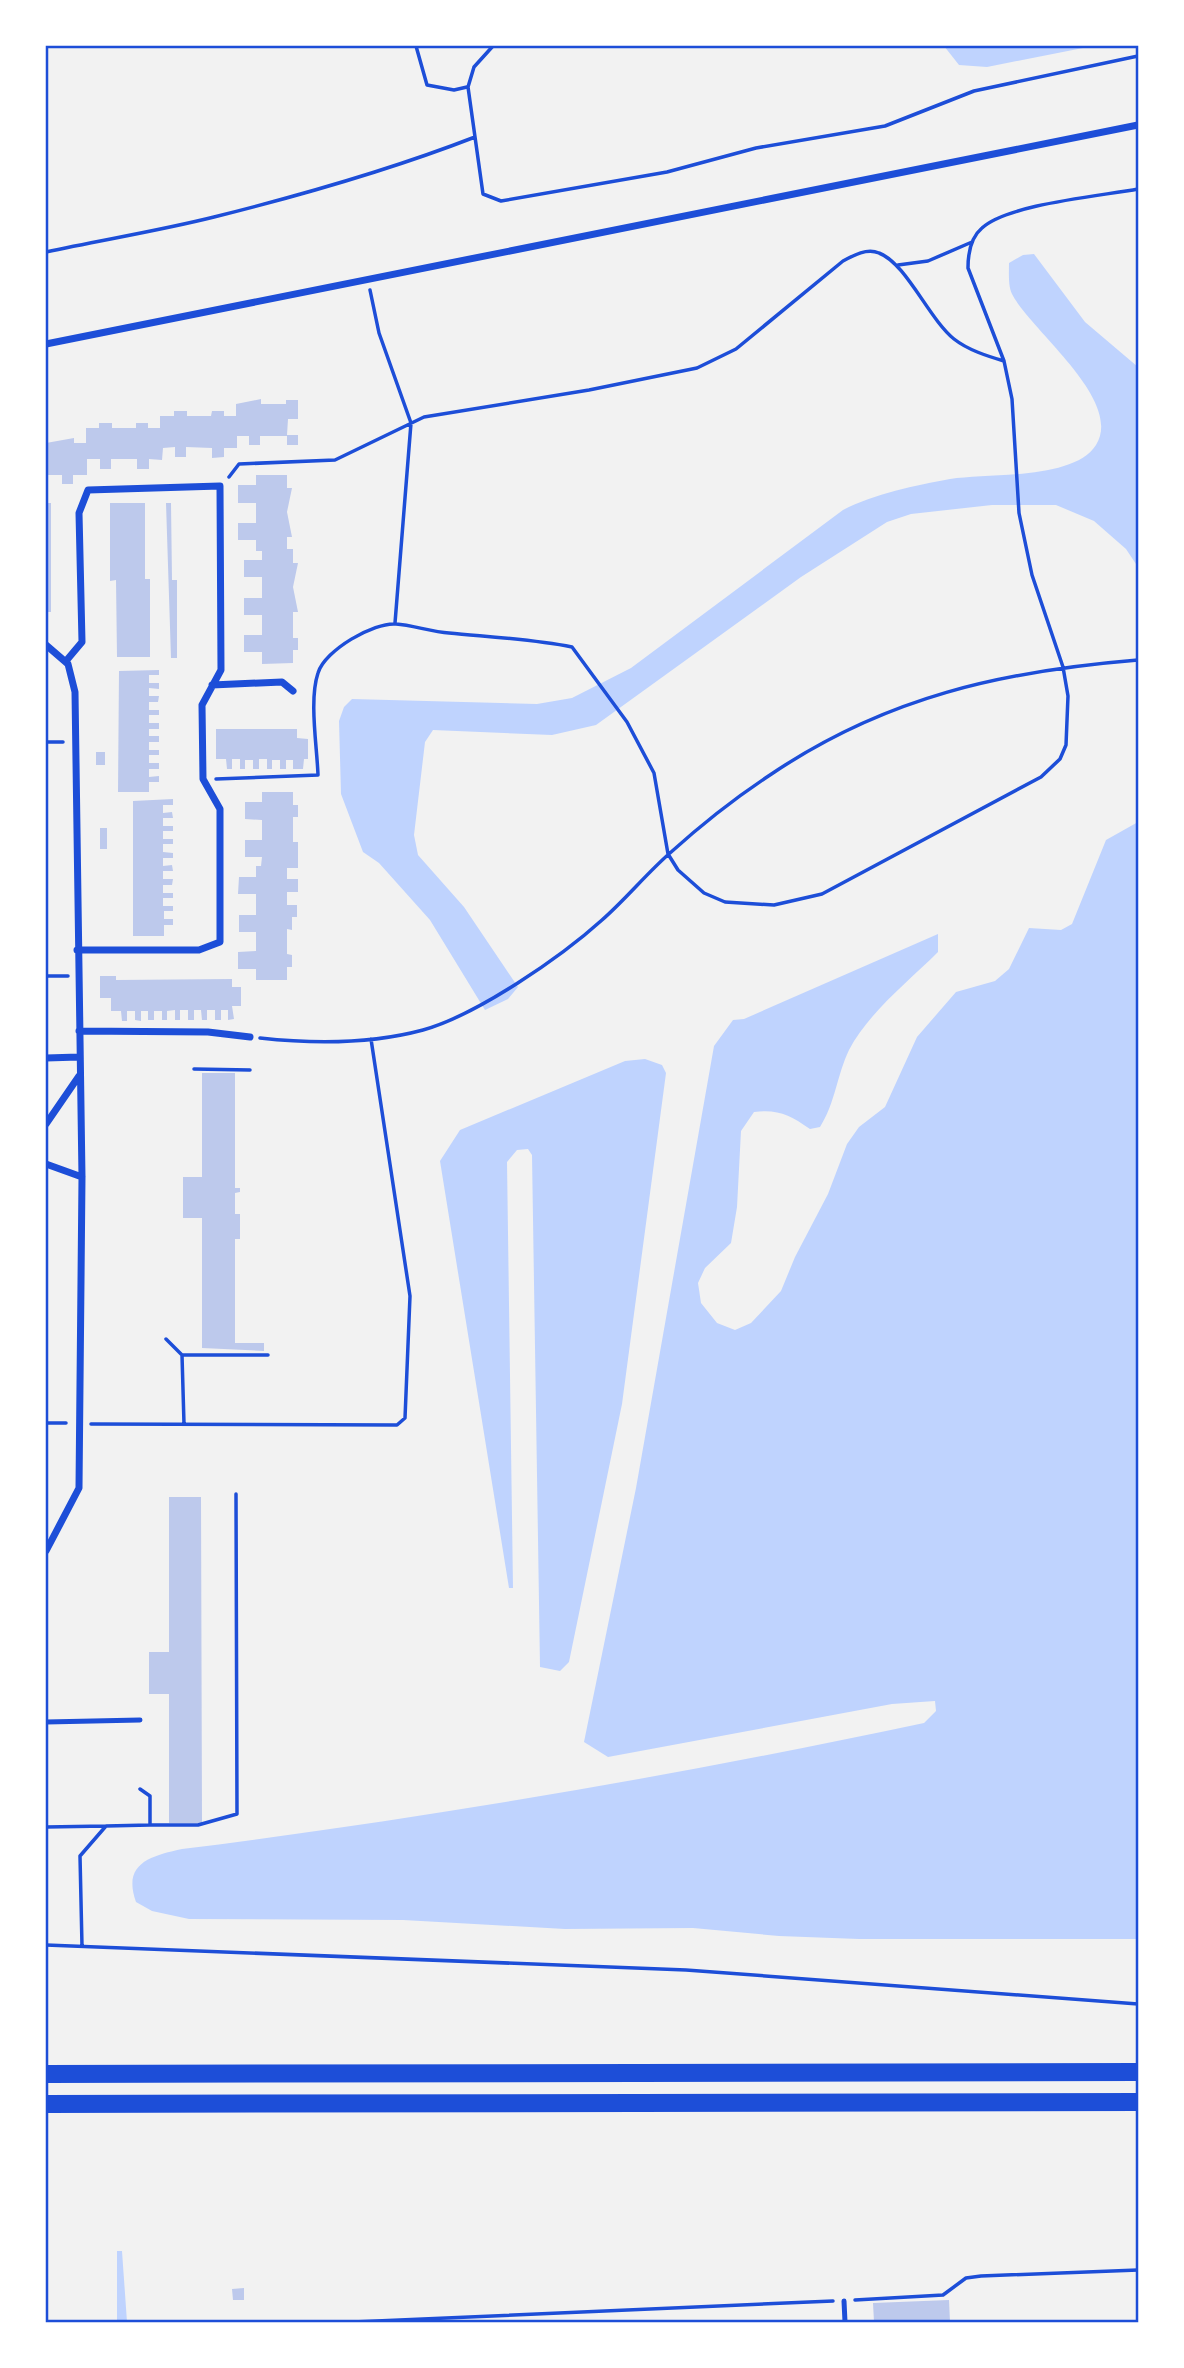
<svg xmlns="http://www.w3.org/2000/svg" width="1184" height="2368" viewBox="0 0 1184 2368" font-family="Roboto,sans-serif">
	<rect width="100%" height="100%" fill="#f2f2f2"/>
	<!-- water -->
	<path fill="#bfd3fe" d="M944,46H1093L987,67L959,65Z
		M1034,254L1085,322L1138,367V567L1126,549L1094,521L1056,505H992L911,514L887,522L801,577L596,725L552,735L433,730L425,742L414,835L418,855L464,907L518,987L508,999L485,1010L430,920L379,863L363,852L341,794L339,721L344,707L352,699L537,704L572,698L631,668L843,510C874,494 916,485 950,479C989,473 1074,480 1096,445C1124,400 1031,331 1012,294C1008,286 1009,272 1009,263L1023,255Z
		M1138,822V1939H859L779,1936L693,1928L565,1929L403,1920L189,1919L152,1911L136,1902C122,1863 151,1856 182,1849C430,1818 679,1775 924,1723L936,1711L935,1701L892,1704L608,1757L584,1742L636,1488L714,1046L733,1020L744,1019L938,934V952C908,982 869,1012 849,1050C837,1075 835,1104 820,1127L810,1129C790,1115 778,1109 754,1112L741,1131L737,1207L731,1243L705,1268L698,1283L701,1303L717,1323L735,1330L751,1323L781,1291L795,1257L828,1194L847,1144L859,1127L885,1107L917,1037L956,992L995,981L1009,969L1029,928L1061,930L1072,924L1106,840Z
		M645,1059L662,1065L666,1073L622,1404L569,1662L560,1671L540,1667L532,1155L528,1149L517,1150L507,1162L513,1588H509L440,1161L460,1130L625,1061Z
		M117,2251H122L127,2322H117Z"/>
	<!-- building -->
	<path fill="#bdc9ec" d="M261,399V404H286V400H298V419H288L287,435H298V445H287V436H260V445H249V436H237V448H224V457L212,458V448L186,447V457H175V447L163,448L162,460L149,459V469H137V459H111V469H100V459H87V475H73V484H62V475H46V443L74,438V443H86V428H99V423H112V428H136V423H148V428H160V416H174V411H187V416H211L212,411H224V416H236V404Z
		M256,475H287V488H292L287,512L292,537H287V549H293V563H298L293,587L298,612H293V638H298V650H293V663L262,664V652H244V635H262V615H244V598H262V577H244V560H262V551H256V540H238V523H256V503H238V485H256Z
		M46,503H51V612H46Z
		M110,503H145V579H150V657H117L116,580L110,581Z
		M166,503H171L172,580H177V658H171Z
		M159,670V675H149V683H159V689L149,688V696H159L158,702H149V710H159V715H149V723H159V729H149V736H159V742H149V750H159V755H149V763H159V769H149V777L159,776V782H149V792H118L119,671Z
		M216,729H297V738L308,739V759H304L303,769H293V760H286V769H280V760H272V769H267V759H259V769H253V760H245V769H240V759H232V769H227L226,759H216Z
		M96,752H105V765H96Z
		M262,792H293V805H298V817H293V842H298V868H287V879H298V892H287V905H297V917H292V930L287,929V954L292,955V967H287V980H256V969H238V952L256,951V932H239V915H256V894H238L239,877H256V866H261L262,857H245V840H262V820L245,819V802H262Z
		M173,799V805H163V813L172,812L173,818H163V826H173V831H163V839H173V844H163V852L173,853V858H163V866L172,865L173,871H163V879H173L172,885H163V893H173V898H163V906H173V911H164V919H173V925H164V936H133V801Z
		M100,828H107V849H100Z
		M100,976H116V980L232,979V987H241V1006H232L234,1019L228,1020V1010H221V1020H215V1010H207V1020H202L201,1010H194V1020H188V1010H180V1020H175V1010L167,1011V1020H162V1011H154V1020H148V1011H141V1021L135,1020V1011H127V1021H122L121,1011H111V998H100Z
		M202,1073H235V1188H240V1192L235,1193V1214H240V1239H235V1343H264V1351L202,1348V1218H183V1177H202Z
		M169,1497H201L202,1823H169V1694H149V1652H169Z
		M244,2288V2300H233L232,2289Z
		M949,2300L950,2322H874L873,2303Z"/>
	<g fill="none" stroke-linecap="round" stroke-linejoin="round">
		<!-- path -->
		<path stroke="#1d4ed8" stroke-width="3.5" d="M416,46L427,85L454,90L467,87
			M493,46L474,67L468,87L483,194L501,201L667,172L756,148L885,126L974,91L1138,56
			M46,252C101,240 158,231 214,217C302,195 390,170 475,137
			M898,265L928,261L972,242
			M370,290L379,333L411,423L395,623
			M229,477L239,464L335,460L424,417L589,390L697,368L736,349L843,261C854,255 867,248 879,253C906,263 929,319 954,339C968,350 987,356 1004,361
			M46,742H63
			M216,779L318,775C317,746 309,700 318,673C325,650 374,622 396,624C412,625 432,632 449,633C490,637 531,639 572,647L627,722L654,773L668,854L678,870L704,893L725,902L774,905L822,894L1041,777L1060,759L1066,745L1068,696L1063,667L1032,575L1019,513L1012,399L1004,361L968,268C968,254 970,238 982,228C1008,204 1101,196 1138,189
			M46,976H68
			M260,1038C314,1044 371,1044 423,1030C477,1015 561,957 602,920C626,899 646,874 670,853C701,825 735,798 770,775C885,697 1003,671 1138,660
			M194,1069L250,1070
			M166,1339L182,1355
			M46,1423H66
			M91,1424L397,1425L405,1418L410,1296L371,1039
			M184,1424L182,1355H268
			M150,1825H198L237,1814L236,1494
			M46,1827L106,1826
			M46,1945L686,1970L1138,2004
			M82,1946L80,1856L106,1826L150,1825V1796L140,1789
			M855,2300L943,2295L966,2278L981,2276L1138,2270
			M353,2322L833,2301"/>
		<!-- service -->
		<path stroke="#1d4ed8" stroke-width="5" d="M46,1722L140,1720
			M844,2301L845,2322"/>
		<!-- minor -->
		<path stroke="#1d4ed8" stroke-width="7" d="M46,344L1138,125
			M46,645L68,664L75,692L82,1177L79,1488L46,1551
			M66,661L82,642L79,513L88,490L220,486L221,670L202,705L203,779L220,809V942L199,950H77
			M212,685L282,682L293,691
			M79,1031L208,1032L250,1037
			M46,1058L79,1057
			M46,1124L79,1076
			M46,1164L82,1177"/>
		<!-- trunk -->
		<path stroke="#1d4ed8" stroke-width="18" d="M46,2074L1138,2072
			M46,2104L1138,2102"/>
	</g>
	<!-- border -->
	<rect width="1184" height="2368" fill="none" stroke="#ffffff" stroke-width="94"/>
	<rect x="47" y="47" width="1090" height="2274" fill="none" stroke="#1d4ed8" stroke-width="2.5"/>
</svg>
